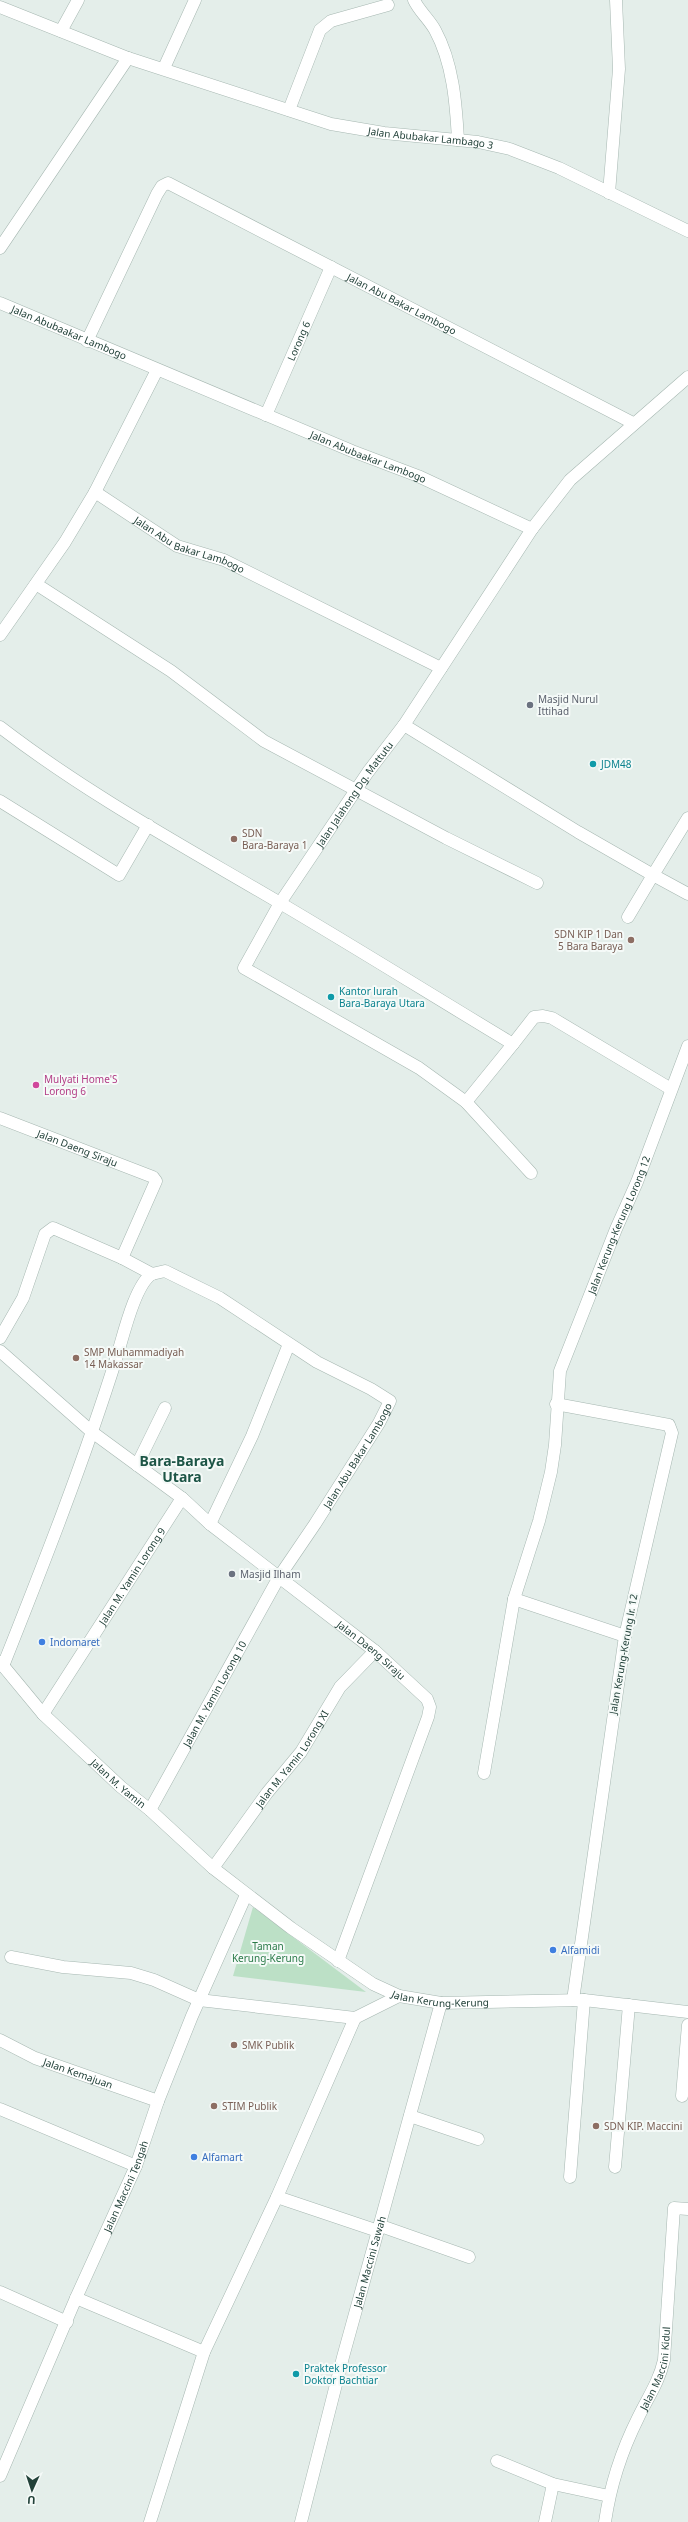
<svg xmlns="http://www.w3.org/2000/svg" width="688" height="2522" viewBox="0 0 688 2522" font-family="'Noto Sans',sans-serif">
	<rect width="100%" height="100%" fill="#e4eeea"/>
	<!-- green -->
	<path fill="#bce0c6" d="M253,1907L366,1992L233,1976Z"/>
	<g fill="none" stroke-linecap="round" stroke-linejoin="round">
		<defs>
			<g id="minor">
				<path d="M414,0C419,11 429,19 435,30C453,63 456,103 458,140"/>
				<path id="s1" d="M0,7L128,58L331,124L384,133L478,142L510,149L559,168L688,231"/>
				<path d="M61,31L78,0"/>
				<path d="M164,68L195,0"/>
				<path d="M289,110L320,30L331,21L388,5"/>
				<path d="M609,193L619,69L616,0"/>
				<path d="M0,248L128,58"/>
				<path id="s2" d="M87,341L157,194L162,186L168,183L633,423"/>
				<path id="s3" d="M266,415L331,267"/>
				<path id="s4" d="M95,492L177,546L224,560L441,668"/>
				<path d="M36,584L171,671L264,741L446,838L537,883"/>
				<path d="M0,635L65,542L95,492L157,370"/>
				<path d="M404,725L578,832L653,875L628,917"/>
				<path d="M0,727C87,794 185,847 280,903C358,949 435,997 513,1044L466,1102"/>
				<path d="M0,801L119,875L148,825"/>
				<path d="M688,818L653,875L688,894"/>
				<path d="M513,1044L534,1017L543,1016L552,1018L671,1089"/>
				<path id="s5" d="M0,1118L153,1177L156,1181L122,1258L152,1274C135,1284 123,1337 117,1356C84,1461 44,1563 3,1666"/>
				<path id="s6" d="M531,1173L466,1102L419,1068L244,968L280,903L368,772L404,725L532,529"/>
				<path d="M0,1338L23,1298L45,1234L53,1228L122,1258"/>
				<path id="s7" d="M0,1351L92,1432L182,1498L210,1524L375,1651L427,1699L430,1707L428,1717L338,1961"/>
				<path d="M556,1404L669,1425L672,1433L625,1636L573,2000"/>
				<path d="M137,1465L165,1408"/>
				<path d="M210,1524L252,1436L289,1344"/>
				<path d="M514,1599L625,1636"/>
				<path id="s8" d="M43,1714L182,1498"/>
				<path id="s9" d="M484,1773L514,1599L539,1521L551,1472L555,1445L560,1371L616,1229L637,1182L688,1046"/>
				<path id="s10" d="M150,1810L279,1577L315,1524L379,1423L390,1401L371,1389L317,1362L220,1298L165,1271L152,1274"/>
				<path id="s11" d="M213,1868L267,1793L301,1752L340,1687L375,1651"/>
				<path d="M11,1957L63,1967L131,1973L154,1980L199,2000L355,2018L399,1996"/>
				<path id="s12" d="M0,2040L35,2058L158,2101"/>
				<path d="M682,2096L688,2025"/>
				<path d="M0,2109L136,2166"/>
				<path d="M410,2116L478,2139"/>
				<path d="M615,2167L629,2005"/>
				<path d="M570,2177L584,2000"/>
				<path d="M277,2197L378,2231"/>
				<path d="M381,2226L469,2257"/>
				<path d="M0,2292L67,2322"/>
				<path d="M76,2298L204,2352"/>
				<path d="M497,2461L553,2484L609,2496"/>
				<path id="s13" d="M0,2476L76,2298L136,2166L158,2101L192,2016L246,1895"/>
				<path d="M150,2522L204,2352L277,2197L355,2018"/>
				<path d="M545,2522L553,2484"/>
				<path id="s14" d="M605,2522C610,2487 622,2450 638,2418C648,2397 659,2382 664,2360L674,2208L688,2209"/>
			</g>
			<g id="tertiary">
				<path id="s15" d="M0,303L352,451L418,476L532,529L570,480L688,377"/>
				<path id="s16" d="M0,1662L43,1714L121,1787L150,1810L213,1868L291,1928L373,1984L399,1996L441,2003L584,2000L688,2012"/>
				<path id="s17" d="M301,2522L343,2357L441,2003"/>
			</g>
		</defs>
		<!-- minor casing -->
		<use href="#minor" stroke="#a6b7b1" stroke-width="13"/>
		<!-- tertiary casing -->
		<use href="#tertiary" stroke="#a6b7b1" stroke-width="13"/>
		<!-- minor -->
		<use href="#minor" stroke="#fff" stroke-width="12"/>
		<!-- tertiary -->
		<use href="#tertiary" stroke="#fff" stroke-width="12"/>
	</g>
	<!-- markers -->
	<g fill="#6b7280" stroke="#f5faf8" stroke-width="1.5">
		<circle cx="530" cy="705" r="4"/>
		<circle cx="232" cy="1574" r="4"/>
	</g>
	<g fill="#0f9aa8" stroke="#f5faf8" stroke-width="1.5">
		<circle cx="593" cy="764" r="4"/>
		<circle cx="331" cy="997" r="4"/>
		<circle cx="296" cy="2374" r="4"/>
	</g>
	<g fill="#8d6e63" stroke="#f5faf8" stroke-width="1.5">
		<circle cx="234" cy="839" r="4"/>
		<circle cx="631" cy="940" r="4"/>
		<circle cx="76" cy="1358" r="4"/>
		<circle cx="234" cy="2045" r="4"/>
		<circle cx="214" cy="2106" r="4"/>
		<circle cx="596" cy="2126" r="4"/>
	</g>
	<circle fill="#d1479c" stroke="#f5faf8" stroke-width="1.5" cx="36" cy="1085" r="4"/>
	<g fill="#3f7fe0" stroke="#f5faf8" stroke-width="1.5">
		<circle cx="42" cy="1642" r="4"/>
		<circle cx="553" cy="1950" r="4"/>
		<circle cx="194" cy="2157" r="4"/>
	</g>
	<g text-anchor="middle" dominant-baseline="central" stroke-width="4" stroke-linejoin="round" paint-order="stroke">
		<!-- street labels -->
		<g font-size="10" fill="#224139" stroke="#f5faf8">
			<text stroke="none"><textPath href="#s1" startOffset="452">Jalan Abubakar Lambago 3</textPath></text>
			<text stroke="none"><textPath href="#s2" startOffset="442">Jalan Abu Bakar Lambogo</textPath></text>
			<text stroke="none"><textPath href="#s15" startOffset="75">Jalan Abubaakar Lambogo</textPath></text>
			<text stroke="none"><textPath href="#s3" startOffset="81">Lorong 6</textPath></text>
			<text stroke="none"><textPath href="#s15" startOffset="399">Jalan Abubaakar Lambogo</textPath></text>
			<text stroke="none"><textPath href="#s4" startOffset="109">Jalan Abu Bakar Lambogo</textPath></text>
			<text stroke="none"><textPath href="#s6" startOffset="562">Jalan Jalahong Dg. Mattutu</textPath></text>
			<text stroke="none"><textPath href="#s5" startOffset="83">Jalan Daeng Siraju</textPath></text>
			<text stroke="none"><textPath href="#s9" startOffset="568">Jalan Kerung-Kerung Lorong 12</textPath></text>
			<text stroke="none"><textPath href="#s10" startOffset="411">Jalan Abu Bakar Lambogo</textPath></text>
			<text stroke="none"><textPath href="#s8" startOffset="164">Jalan M. Yamin Lorong 9</textPath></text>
			<text stroke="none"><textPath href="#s7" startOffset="477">Jalan Daeng Siraju</textPath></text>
			<text transform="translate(623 1654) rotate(-80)">Jalan Kerung-Kerung lr. 12</text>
			<text stroke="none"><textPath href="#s10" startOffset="133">Jalan M. Yamin Lorong 10</textPath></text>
			<text stroke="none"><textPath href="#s11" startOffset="135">Jalan M. Yamin Lorong XI</textPath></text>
			<text stroke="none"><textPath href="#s16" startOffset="170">Jalan M. Yamin</textPath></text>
			<text stroke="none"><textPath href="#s16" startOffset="565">Jalan Kerung-Kerung</textPath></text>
			<text stroke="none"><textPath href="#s12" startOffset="85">Jalan Kemajuan</textPath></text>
			<text stroke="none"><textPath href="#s13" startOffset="316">Jalan Maccini Tengah</textPath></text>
			<text stroke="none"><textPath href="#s17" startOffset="269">Jalan Maccini Sawah</textPath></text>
			<text stroke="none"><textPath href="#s14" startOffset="163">Jalan Maccini Kidul</textPath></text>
		</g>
		<!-- worship labels -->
		<g font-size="10" fill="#5b616d" stroke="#f5faf8" text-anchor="start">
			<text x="538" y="699">Masjid Nurul<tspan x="538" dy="12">Ittihad</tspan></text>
			<text x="240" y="1574">Masjid Ilham</text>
		</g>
		<!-- culture labels -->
		<g font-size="10" fill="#0d838f" stroke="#f5faf8" text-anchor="start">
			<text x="601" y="764">JDM48</text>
			<text x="339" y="991">Kantor lurah<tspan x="339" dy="12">Bara-Baraya Utara</tspan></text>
			<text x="304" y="2368">Praktek Professor<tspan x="304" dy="12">Doktor Bachtiar</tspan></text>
		</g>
		<!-- education labels -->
		<g font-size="10" fill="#785e54" stroke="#f5faf8" text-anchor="start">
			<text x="242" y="833">SDN<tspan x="242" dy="12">Bara-Baraya 1</tspan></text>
			<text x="623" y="934" text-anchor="end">SDN KIP 1 Dan<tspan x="623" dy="12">5 Bara Baraya</tspan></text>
			<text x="84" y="1352">SMP Muhammadiyah<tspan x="84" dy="12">14 Makassar</tspan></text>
			<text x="242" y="2045">SMK Publik</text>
			<text x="222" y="2106">STIM Publik</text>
			<text x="604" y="2126">SDN KIP. Maccini</text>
		</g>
		<!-- hotel labels -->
		<g font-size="10" fill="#b23c85" stroke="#f5faf8" text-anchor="start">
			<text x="44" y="1079">Mulyati Home'S<tspan x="44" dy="12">Lorong 6</tspan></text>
		</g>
		<!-- shop labels -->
		<g font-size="10" fill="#366cbe" stroke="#f5faf8" text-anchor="start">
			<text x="50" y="1642">Indomaret</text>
			<text x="561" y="1950">Alfamidi</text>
			<text x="202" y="2157">Alfamart</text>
		</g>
		<!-- park labels -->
		<g font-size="10" fill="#2a7a48" stroke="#f5faf8">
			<text x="268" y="1946">Taman<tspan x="268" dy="12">Kerung-Kerung</tspan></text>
		</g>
		<!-- district labels -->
		<g font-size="14" font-weight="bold" fill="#1d5546" stroke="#f5faf8">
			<text x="182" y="1460">Bara-Baraya<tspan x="182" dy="16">Utara</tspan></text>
		</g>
	</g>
	<!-- north arrow -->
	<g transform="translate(32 2490) rotate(183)" stroke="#f5faf8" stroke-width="3" paint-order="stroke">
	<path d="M0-3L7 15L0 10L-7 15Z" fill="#224139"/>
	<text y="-6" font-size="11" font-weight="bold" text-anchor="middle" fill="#224139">U</text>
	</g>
</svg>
